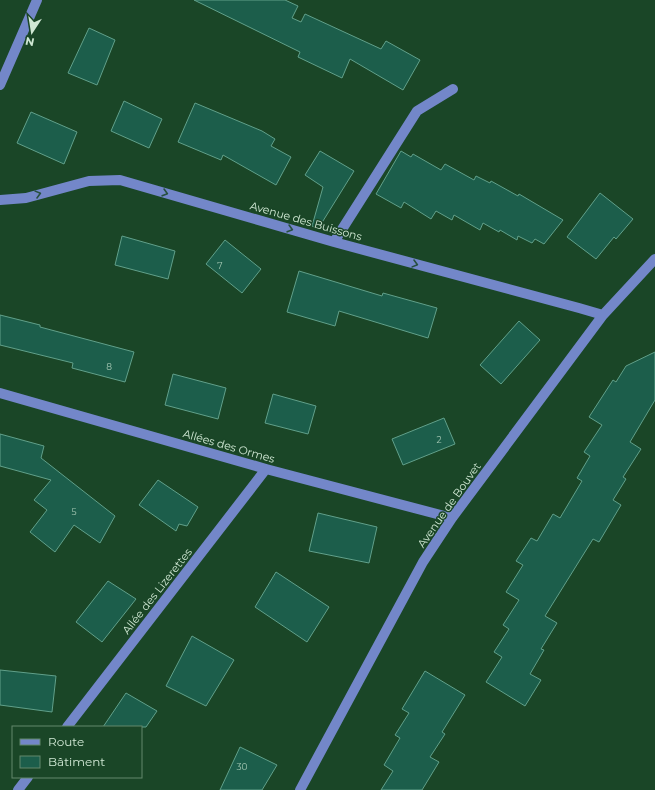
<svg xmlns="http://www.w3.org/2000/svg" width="655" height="790" viewBox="0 0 655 790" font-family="Montserrat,sans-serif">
	<rect width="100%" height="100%" fill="#1a4627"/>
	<!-- building -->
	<path fill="#1c5e4b" stroke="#61a08a" d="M194,0H285L298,6L292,18L301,22L305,14L381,49L386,41L420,60L403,90L350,59L342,78L298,57L300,52Z
		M89,28L115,40L97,85L68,73Z
		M124,101L162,119L149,148L111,131Z
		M195,103L262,131L275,139L271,146L291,157L276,185L223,155L221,160L178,142Z
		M31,112L77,132L64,164L17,143Z
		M320,151L354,171L318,229L312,226L323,187L305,175Z
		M401,151L411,157L413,154L441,170L445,164L474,180L476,176L490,183L491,181L518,196L519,194L563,220L544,244L535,239L532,243L518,236L517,240L500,230L499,232L483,223L480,230L454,215L452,220L436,211L431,219L404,202L401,208L376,194Z
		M600,193L633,219L616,239L614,237L596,259L567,237Z
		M122,236L175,251L168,279L115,265Z
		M225,240L261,269L242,293L206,264Z
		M299,271L382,296L383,293L437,308L428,338L339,311L335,326L287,312Z
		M0,315L40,325V327L134,352L125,382L72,368L73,363L0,345Z
		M519,321L540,340L501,384L480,365Z
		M655,352V400L630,442L641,449L623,477L626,479L613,500L621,505L599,542L593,539L545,616L557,623L541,649L544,650L530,674L541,680L525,706L486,682L502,657L494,652L509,629L503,625L519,600L506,592L523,565L516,561L531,538L537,541L553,514L560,518L582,481L577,478L590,456L584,452L602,425L589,417L613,380L616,382L626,366Z
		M173,374L226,388L218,419L165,405Z
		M273,394L316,406L308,434L265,423Z
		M444,418L455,444L403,465L392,439Z
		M0,434L44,446L41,458L115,516L100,543L74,525L55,552L30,532L47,510L34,500L51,480L0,466Z
		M158,480L198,507L187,526L179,524L176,531L139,505Z
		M318,513L377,527L369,563L309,551Z
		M276,572L329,607L307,642L255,607Z
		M108,581L136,599L102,642L76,622Z
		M192,636L234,660L206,706L166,686Z
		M0,670L56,676L52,712L0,705Z
		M425,671L465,695L442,732L445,734L430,757L439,762L422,790H381L393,771L384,765L400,738L395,735L409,713L402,709Z
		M126,693L157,711L146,727H103Z
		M240,747L277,765L262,790H220Z"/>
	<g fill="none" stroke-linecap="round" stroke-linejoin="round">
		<!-- minor -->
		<path stroke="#7387c9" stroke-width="10" d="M0,85L37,0
			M0,200L26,198L89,181L120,180L334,242L579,308L603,315
			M334,242L417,111L453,89
			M0,393L266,469L452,518
			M67,727L266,469
			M18,790L28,777
			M300,790L423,562L452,518L603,315L655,259"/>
	</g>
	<!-- one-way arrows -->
	<defs><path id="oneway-chevron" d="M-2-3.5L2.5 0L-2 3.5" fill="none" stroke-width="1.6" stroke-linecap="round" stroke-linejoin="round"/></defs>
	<g stroke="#27503f">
		<use href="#oneway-chevron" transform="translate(165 193) rotate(16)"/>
		<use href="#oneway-chevron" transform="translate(38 194) rotate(-15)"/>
		<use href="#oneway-chevron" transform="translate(290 229) rotate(16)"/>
		<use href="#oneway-chevron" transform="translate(415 264) rotate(15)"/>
	</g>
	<g text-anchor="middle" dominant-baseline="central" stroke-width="3" stroke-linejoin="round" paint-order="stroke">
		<!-- number labels -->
		<g font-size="9" fill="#a3c6b2">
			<text x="220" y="265">7</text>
			<text x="109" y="366">8</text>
			<text x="439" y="439">2</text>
			<text x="74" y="511">5</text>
			<text x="242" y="766">30</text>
		</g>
		<!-- street labels -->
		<g font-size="11" fill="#d0e8d4" stroke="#1a4627">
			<text transform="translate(306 221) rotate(16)">Avenue des Buissons</text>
			<text transform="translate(229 446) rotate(16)">Allées des Ormes</text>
			<text transform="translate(449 505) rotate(-55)">Avenue de Bouvet</text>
			<text transform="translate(157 591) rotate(-52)">Allée des Lizerettes</text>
		</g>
	</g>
	<!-- legend -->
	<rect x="12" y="726" width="130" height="52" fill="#1a4627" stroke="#63876c"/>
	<rect x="20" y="739" width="20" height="6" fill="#7387c9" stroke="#63876c"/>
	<text x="48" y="746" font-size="12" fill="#d0e8d4">Route</text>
	<rect x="20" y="756" width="20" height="12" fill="#1c5e4b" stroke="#63876c"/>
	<text x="48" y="766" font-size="12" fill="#d0e8d4">Bâtiment</text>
	<!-- north arrow -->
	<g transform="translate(32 32) rotate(192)" stroke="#1a4627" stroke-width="3" paint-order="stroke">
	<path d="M0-3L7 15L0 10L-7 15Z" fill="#d0e8d4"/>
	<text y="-6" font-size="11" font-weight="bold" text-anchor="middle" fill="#d0e8d4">N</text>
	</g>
</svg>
